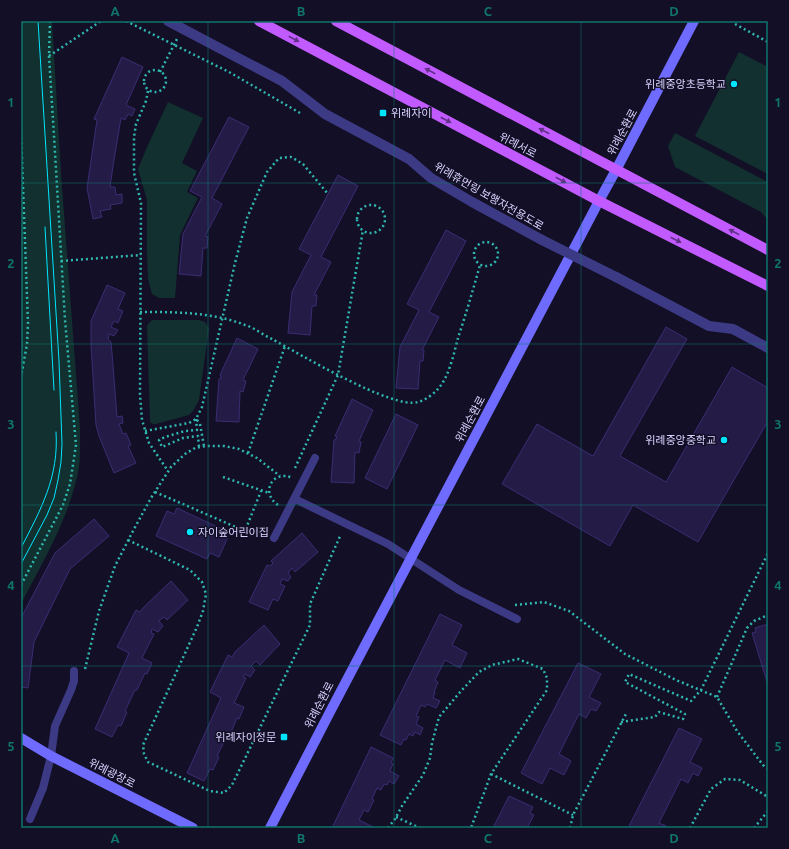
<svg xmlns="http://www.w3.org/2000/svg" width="789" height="849" viewBox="0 0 789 849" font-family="Ubuntu,'Noto Sans KR',sans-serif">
	<rect width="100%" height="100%" fill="#130f26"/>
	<!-- green -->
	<path fill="#12302f" d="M21,21H52L61,173L80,428C80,444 81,462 77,477C67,522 42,563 21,604Z
		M739,52L768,67V174L695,136Z
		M168,102L203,118L182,163L197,171L187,192L198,198L180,235L175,298H159L152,294L148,279L147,254V200L138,169L147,147Z
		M675,133L768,182V220L761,212L675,167L668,146Z
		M152,320H199L205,322L209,328L199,400L193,411L189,415L156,424H153L150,422L147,326L149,323Z"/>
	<!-- building -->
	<path fill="#241b47" stroke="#3b2d73" d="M122,57L143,67L126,105L135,109L132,116L128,114L125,120L121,118L113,166L110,187H115L116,195L122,194V203L110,205L111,209L100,211L102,217L93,219L87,188L97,120L94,119Z
		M229,117L249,127L212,198L222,204L205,236L208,237L207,248H203L201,276L179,274L183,234L202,197L190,191Z
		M338,175L358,186L321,257L331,262L314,295H317L316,306H312L310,335L288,333L292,292L311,255L299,249Z
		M446,230L466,241L429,312L439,317L422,350H424L423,361H420L418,389L396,388L400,347L419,310L407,304Z
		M107,285L125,293L118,309L123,311L118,323L114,321L111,327L118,330L114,336L109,334L108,339L111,342L112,353L117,417L122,416L123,423L119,424L123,434L126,433L131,445L128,446L136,463L114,473L99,436L96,425L91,345V321Z
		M666,327L687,339L620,456L666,482L732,367L768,388V421L698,542L633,505L610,546L502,484L537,424L593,456Z
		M237,338L258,349L243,380L246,381L243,392L240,391L239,422L216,421L219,379L221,378V376L220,375Z
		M352,399L373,410L359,441L361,442L359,453L355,452L354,483L331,482L334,440L336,439L337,437L335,436Z
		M396,414L418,425L387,489L365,478Z
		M177,508L224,530L222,534L228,537L219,557L210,553L207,559L156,536L167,511L174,514Z
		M94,519L109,536L70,569L34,642L28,688L21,687V618L55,553Z
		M302,533L318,552L295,572L292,568L288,573L291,577L288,581L282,579L280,584L285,586L278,601L273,599L268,610L249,602L267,565L270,566L273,563L271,561Z
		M171,581L188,600L167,620L164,617L159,621L163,626L158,632L152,629L151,633L154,634L142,658L152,663L147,674L145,673L137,690H135L125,711L127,712L121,726L118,725L112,737L95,729L129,653L117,647L136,610L140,612L143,608Z
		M440,614L462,625L452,645L467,653L460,668L445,660L435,680L438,682L434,692H435L433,698L440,701L436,708L427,704L425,707L421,705L416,716L419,717L416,724L423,728L420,735L415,732L413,736L409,734L406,740L404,739L401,745L380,735Z
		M768,624V685L752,633L756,632L755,628Z
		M264,625L280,644L260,665L256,661L251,666L255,670L250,677L245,674L243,677L246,678L234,703L244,707L239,719L237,718L230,735L228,734L217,756L219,757L213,770L210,769L204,781L187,773L221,698L210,692L228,655L232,657L235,652Z
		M578,663L601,674L589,697L601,703L596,711L591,709L586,718L579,714L559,754L571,761L564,775L550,768L542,784L521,773Z
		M679,728L702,739L690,762L702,768L698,776L693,773L688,783L681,779L659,823L666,826L665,828H628Z
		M371,747L393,758L391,763L393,764L390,771L399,776L394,784L389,781L387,785L384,784L381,790L377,788L372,799L374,800L368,812L364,810L359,820L375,828H332Z
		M509,796L533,807L530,813L534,815L527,828H493Z"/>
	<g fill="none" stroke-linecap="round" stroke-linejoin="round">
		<!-- path -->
		<path stroke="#2fb8b0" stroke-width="2.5" stroke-dasharray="2 3" stroke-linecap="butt" d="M126,21L229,72L300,113
			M735,24L768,42
			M49,56L101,21
			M144 81a11 11 0 1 1 22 0a11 11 0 1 1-22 0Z
			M160,72L177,39
			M148,91L146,101L136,124L134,137V173L141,203L140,395L142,420L149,443L168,471
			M21,132L28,323L27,344L21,377
			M357 219a14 14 0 1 1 28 0a14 14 0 1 1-28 0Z
			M474 254a12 12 0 1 1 24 0a12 12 0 1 1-24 0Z
			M61,261L141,255
			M140,312C176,312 212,312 245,325C255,328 263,335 272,339C298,353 393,410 418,402C426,400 433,394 438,389C449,377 454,353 458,338C466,314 473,290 480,265
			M196,419L197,430L185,431L165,437L159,440L162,447L183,438L198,436L199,447
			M197,420L200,424L204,446
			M145,431L189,423L196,419L202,407L235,263L247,218L267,172L279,158L291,157L303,164L328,194
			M248,453L285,346
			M295,468L338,375L363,230
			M223,477L269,493
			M155,492L245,531L261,491
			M278,505C260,493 272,469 293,478
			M128,540L190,570L202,582L206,594L203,611L197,627L143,745L144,754L148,762L210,791L224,793L232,785L310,625V604L341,534
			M21,585L63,505L70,484L76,445L65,320L54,136L49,56L50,21
			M515,605L544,602L569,611L625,654L676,680L717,697L737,731L763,765L768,769
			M85,669L99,611L115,566L134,529L151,498L171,467L185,454L195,448L206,446H224L239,449L257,458L280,476
			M717,697L747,628L754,621L768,615
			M621,722L655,717L659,712L683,719L685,714L625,682L629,674L691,701L701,690L768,553
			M491,774L573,815
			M396,817L420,828
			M388,828L395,819L402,806L423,775L430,758L432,743L439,717L461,691L479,672L492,665L518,659L543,669L547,678V690L491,774L471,828
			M570,828L573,815L627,712
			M690,828L711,789L725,779L740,780L768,797
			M754,828L768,811"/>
		<!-- lane -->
		<path stroke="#3d3a85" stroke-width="8" d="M295,499L388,544L459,590L517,619
			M274,538L315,458
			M30,819L43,788L51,756L55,726L71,690L74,681V671"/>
		<!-- street -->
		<path stroke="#3d3a85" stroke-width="10" d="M168,21L282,81L325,114L409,159L431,178L472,202L542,240
			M616,277L709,326L733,329L768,348"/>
		<!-- secondary -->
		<path stroke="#6f6bff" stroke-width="10" d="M21,738L51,756L193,828
			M270,828L331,710L599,201L616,170L694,21"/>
		<!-- primary -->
		<path stroke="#c25bff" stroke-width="10" d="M259,21L599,201L768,286
			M336,21L768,250"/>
		<!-- tram -->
		<path stroke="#00e5ff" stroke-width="1" d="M45,227L54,390
			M21,548C41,509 59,477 56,432
			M21,564L47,515L54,498L58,480L61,462L62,444L59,361L38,21"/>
		<!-- street-bridge -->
		<path stroke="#3d3a85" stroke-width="10" d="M542,240L616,277"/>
	</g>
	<!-- one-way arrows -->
	<defs><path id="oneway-solid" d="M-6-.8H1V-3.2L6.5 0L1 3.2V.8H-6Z"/></defs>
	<g fill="#623188">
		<use href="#oneway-solid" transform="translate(294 39) rotate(28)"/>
		<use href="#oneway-solid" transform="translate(430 71) rotate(-152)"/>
		<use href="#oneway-solid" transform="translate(446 120) rotate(28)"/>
		<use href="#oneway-solid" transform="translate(544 131) rotate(-152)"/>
		<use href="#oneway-solid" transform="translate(561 180) rotate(28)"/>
		<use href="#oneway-solid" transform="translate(734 232) rotate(-152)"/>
		<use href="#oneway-solid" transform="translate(676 240) rotate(27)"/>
	</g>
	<!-- grid -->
	<path fill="none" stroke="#0f766e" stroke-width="1" stroke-opacity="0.55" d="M208,21V828M394,21V828M581,21V828M21,183H768M21,344H768M21,505H768M21,666H768"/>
	<!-- markers -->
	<g fill="#00e5ff" stroke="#130f26" stroke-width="1.5">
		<circle cx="734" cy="84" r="4"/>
		<rect x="379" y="109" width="8" height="8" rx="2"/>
		<circle cx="724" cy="440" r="4"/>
		<circle cx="190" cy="532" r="4"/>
		<rect x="280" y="733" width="8" height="8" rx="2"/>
	</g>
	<g text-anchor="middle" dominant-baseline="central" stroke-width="3" stroke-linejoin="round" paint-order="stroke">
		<!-- poi labels -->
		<g font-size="11" fill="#d9d4ff" stroke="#130f26" text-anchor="end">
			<text x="726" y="84">위례중앙초등학교</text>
			<text x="391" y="113" text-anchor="start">위례자이</text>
			<text x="716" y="440">위례중앙중학교</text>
			<text x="198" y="532" text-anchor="start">자이숲어린이집</text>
			<text x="276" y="737">위례자이정문</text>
		</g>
		<!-- street labels -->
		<g font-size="11" fill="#d9d4ff" stroke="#130f26">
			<text transform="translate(622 132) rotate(-62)">위례순환로</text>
			<text transform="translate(518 145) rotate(28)">위례서로</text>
			<text transform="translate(489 196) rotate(30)">위례휴먼링 보행자전용도로</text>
			<text transform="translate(470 419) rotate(-62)">위례순환로</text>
			<text transform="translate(319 705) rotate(-63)">위례순환로</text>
			<text transform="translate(112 773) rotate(27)">위례광장로</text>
		</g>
	</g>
	<!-- border -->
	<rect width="789" height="849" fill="none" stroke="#130f26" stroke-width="44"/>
	<rect x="22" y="22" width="745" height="805" fill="none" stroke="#0f766e" stroke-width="1.5"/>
	<g font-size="13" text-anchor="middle" font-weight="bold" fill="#0f766e">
		<text x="115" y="16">A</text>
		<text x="301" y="16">B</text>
		<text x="488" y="16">C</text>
		<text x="674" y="16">D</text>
		<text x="11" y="107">1</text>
		<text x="778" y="107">1</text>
		<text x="11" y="268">2</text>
		<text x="778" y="268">2</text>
		<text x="11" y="429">3</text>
		<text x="778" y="429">3</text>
		<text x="11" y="590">4</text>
		<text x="778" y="590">4</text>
		<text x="11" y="751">5</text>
		<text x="778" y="751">5</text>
		<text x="115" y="843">A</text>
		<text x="301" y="843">B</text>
		<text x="488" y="843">C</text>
		<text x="674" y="843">D</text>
	</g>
</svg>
